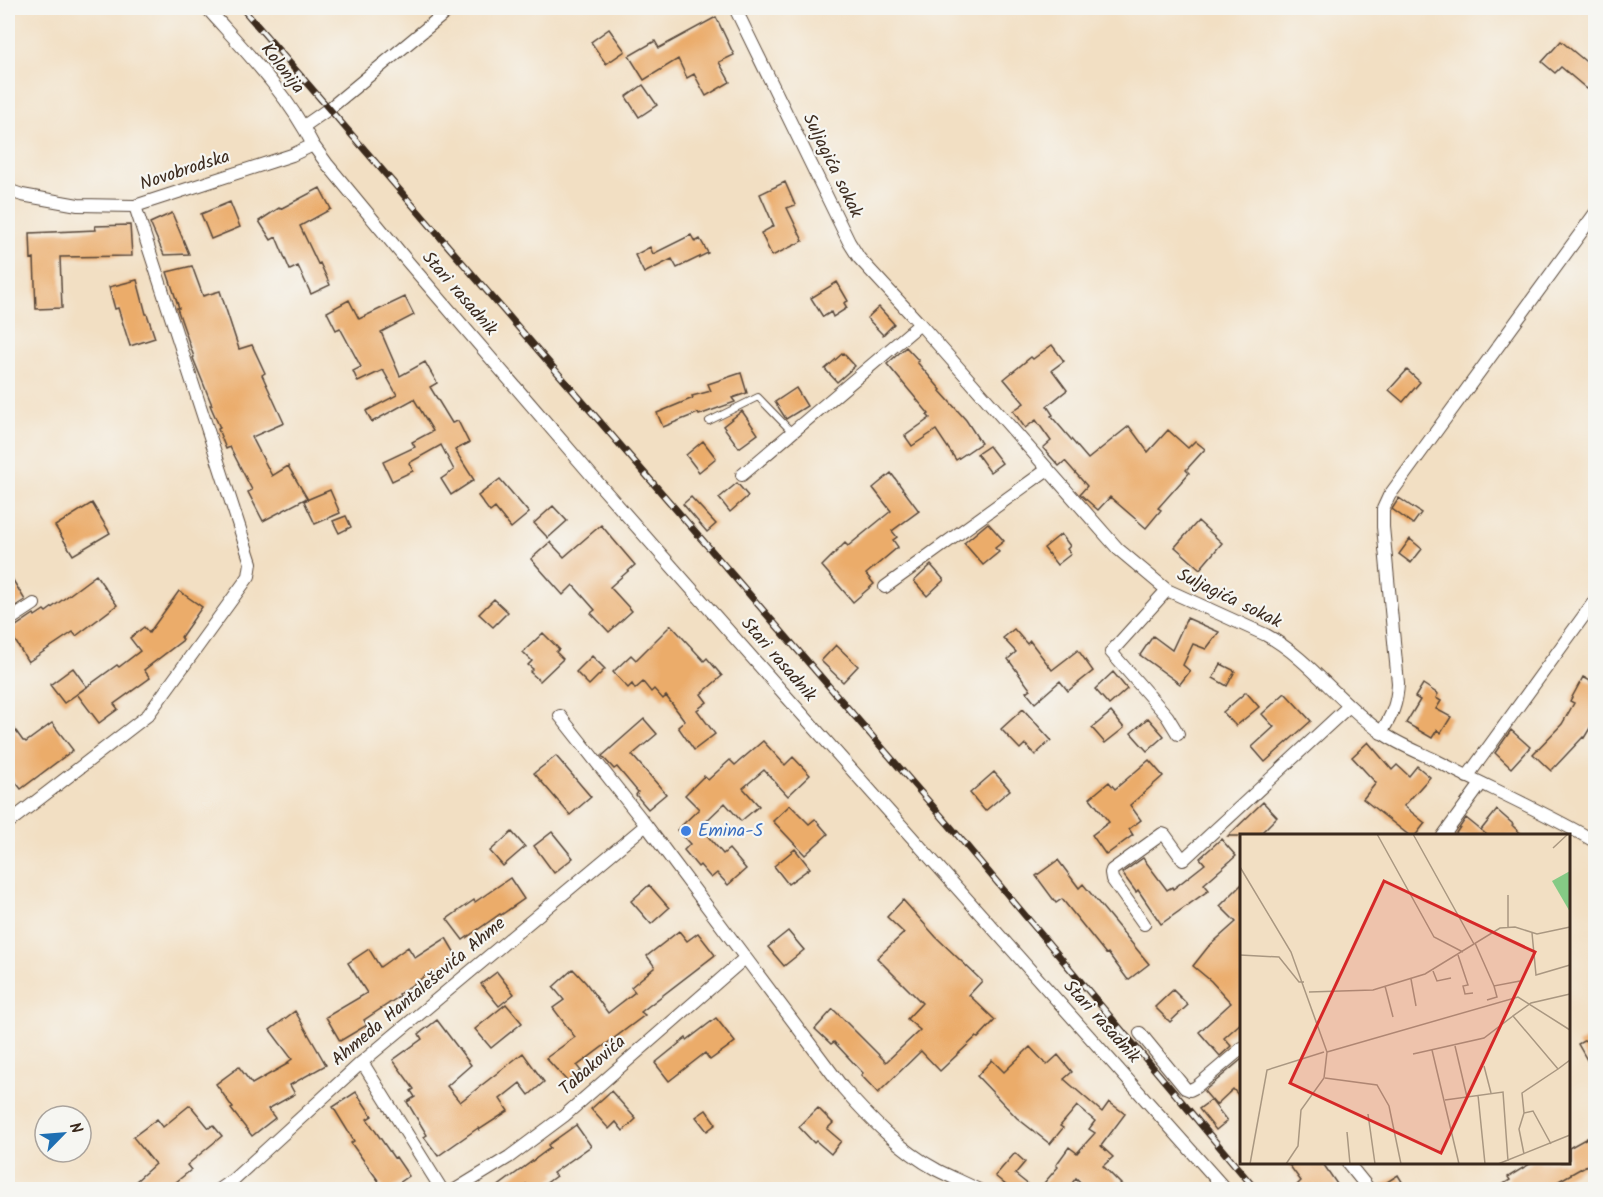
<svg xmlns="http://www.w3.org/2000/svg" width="1603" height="1197" viewBox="0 0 1603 1197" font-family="Kalam,sans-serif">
	<rect width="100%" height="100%" fill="#f6f6f2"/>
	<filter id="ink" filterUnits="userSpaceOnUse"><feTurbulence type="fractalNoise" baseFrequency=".0167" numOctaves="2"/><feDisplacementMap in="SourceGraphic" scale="12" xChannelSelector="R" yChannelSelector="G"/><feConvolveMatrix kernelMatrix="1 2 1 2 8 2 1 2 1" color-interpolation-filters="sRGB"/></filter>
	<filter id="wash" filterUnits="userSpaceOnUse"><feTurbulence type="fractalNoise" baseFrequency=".008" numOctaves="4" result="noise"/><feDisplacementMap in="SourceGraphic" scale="24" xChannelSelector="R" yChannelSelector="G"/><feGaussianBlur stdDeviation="1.35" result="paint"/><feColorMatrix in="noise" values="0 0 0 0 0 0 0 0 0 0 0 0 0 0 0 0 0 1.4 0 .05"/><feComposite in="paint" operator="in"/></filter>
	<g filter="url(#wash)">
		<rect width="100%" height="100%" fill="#f2dfc3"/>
		<g id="blocks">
			<!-- building -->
			<path fill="#ebac6b" d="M716,17L734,55L719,62L730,82L706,96L694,74L687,78L678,59L644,80L629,56L655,41L659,48Z
				M609,29L625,51L606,64L591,42Z
				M1561,41L1596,70V79L1587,89L1561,67L1555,73L1542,62Z
				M643,85L657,105L639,117L626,97Z
				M785,182L795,205L787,208L803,241L772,256L761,233L774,226L760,194Z
				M320,188L331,209L300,226L318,264L320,263L330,285L311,294L298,266L290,270L276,237L271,240L259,221L279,208L280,209Z
				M230,202L240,227L211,239L201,214Z
				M172,213L189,254L164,255L150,223Z
				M130,225L132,256L60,257L62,308L36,309L34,258L31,259L30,233L96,230L95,226Z
				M691,235L695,242L700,239L708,253L677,268L672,259L644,273L635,255L650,247L653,254Z
				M192,266L203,296L220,291L239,349L252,345L265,373L262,375L284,423L252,437L272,476L288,466L307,498L263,521L248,492L252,490L230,447L226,449L218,429L220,428L210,405H212L195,363L193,358L194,357L177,308H179L167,272Z
				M137,280L146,314H147L155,338L130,346L118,308L115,309L109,287Z
				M837,282L848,301L844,303L847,308L833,317L831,312L823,317L811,298Z
				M405,297L414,315L381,332L400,376L425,362L437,383L430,387L452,423L458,421L469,443L455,450L474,480L451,495L441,479L454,470L441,445L409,463L413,471L392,481L383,462L415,447L412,442L433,431L414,399L372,422L366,411L397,395L383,370L358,382L353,371L361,367L340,328L336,330L327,312L349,300L359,319Z
				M879,307L894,324L883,335L867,318Z
				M1052,345L1064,361L1052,370L1067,390L1047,406L1053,415L1051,416L1088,459L1129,426L1148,452L1168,430L1188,448L1195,441L1205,449L1186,470L1189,473L1158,508L1161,510L1146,528L1110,497L1098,510L1080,494L1087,486L1065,461L1059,466L1043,448L1051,441L1036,420L1025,428L1013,411L1024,403L1004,379L1031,357L1033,359Z
				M906,347L919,361L917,362L941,390L940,391L966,420L981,443L956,460L936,430L912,446L905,436L930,418L927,415L929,414L887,364Z
				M843,353L855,366L837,382L825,369Z
				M1407,370L1420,382L1403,402L1389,390Z
				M741,373L747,393L732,398L735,402L699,415L698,413L663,427L657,413L693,398L692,396L711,391L708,384Z
				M796,388L807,406L786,419L775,402Z
				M742,411L758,434L739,448L723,426Z
				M703,441L716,458L699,472L686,455Z
				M989,446L1002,463L990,472L977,454Z
				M891,473L919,511L892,531L897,537L893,540L898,547L866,574L874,584L853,602L822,566L845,543L848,546L891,511L873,488Z
				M500,479L529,513L511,528L495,508L490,512L478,496Z
				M737,483L748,496L730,512L719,498Z
				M330,490L340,513L315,524L304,501Z
				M691,497L716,524L707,532L683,504Z
				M1399,498L1421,513L1413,524L1392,509Z
				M92,503L110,533L73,555L55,526Z
				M553,506L567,521L548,538L534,523Z
				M346,516L351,527L339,533L333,521Z
				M1198,521L1222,543L1200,569L1175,547Z
				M988,523L1004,541L995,548L999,552L983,565L964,543Z
				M601,525L635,565L610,587L632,611L609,632L591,613L595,610L573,585L563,595L531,559L550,542L564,557Z
				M1061,534L1070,546L1067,549L1071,554L1057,565L1044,548Z
				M1410,539L1422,549L1411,563L1399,554Z
				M931,565L944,580L927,596L914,581Z
				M8,572L25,600L8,611Z
				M96,575L117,605L76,636L73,632L28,662L8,629L13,628L34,614L35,616L44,610L46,612Z
				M179,591L202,607L181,637L183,640L144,670L150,678L114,704L118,709L99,723L77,694L117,665L119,667L140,651L130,638L144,627L149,633Z
				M494,599L508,612L493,627L479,614Z
				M1187,618L1219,632L1206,649L1193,644L1183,665L1190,671L1180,684L1140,655L1153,636L1172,650Z
				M671,625L704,661L707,658L722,676L701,694L707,702L697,710L715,734L694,750L678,727L685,721L666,696L663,699L654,689L651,692L643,682L635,689L632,684L628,688L613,672L631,655L636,660Z
				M1014,629L1027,644L1030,641L1052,670L1078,650L1093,671L1068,691L1060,681L1035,703L1026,692L1030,689L1008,659L1016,652L1003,638Z
				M543,633L559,649L556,652L563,659L540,681L530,672L533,669L528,665L532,661L523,652Z
				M836,645L858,666L843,682L821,661Z
				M592,656L605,669L589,685L576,672Z
				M1221,664L1235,671L1227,686L1213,678Z
				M73,668L87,687L64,703L50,685Z
				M1113,672L1127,689L1109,705L1095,689Z
				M1583,677L1596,684V731L1590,728L1584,738L1583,737L1551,771L1533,754L1562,724L1574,703L1570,701Z
				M1423,684L1438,694L1436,698L1441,701L1436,709L1451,717L1441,733L1437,730L1432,738L1406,723L1420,700L1415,697Z
				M1246,692L1259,707L1236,726L1223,712Z
				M1285,693L1311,721L1265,762L1252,747L1274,727L1262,714Z
				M1023,709L1051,740L1035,755L1025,744L1020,749L1001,729Z
				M1111,712L1124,728L1105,743L1092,728Z
				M1148,718L1164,736L1147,751L1131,733Z
				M644,719L657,734L632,755L666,794L648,809L636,795L638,792L617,767L614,769L602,756Z
				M8,720L23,741H25L26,742L52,723L73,750L21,789L8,772Z
				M1511,730L1530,747L1511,768L1495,753Z
				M763,741L785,765L793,757L810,775L788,796L764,770L743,788L759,806L741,821L725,803L700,827L723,854L729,849L746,869L728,885L717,873L711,878L700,865L698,867L684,850L690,844L677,830L699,809L685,795L704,776L708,780L730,760L735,765Z
				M1368,742L1392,770L1397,765L1409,776L1417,766L1430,777L1404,806L1425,823L1415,836H1410L1363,799L1376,783L1352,757Z
				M556,756L591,797L570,815L534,773Z
				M1149,760L1163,776L1130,805L1141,820L1129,829L1133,835L1106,855L1092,835L1109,822L1090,798L1109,782L1115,789Z
				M994,772L1010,790L985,811L970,793Z
				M1263,802L1277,817L1258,836H1228Z
				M790,805L809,824L815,819L828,834L805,855L773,821Z
				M1497,810L1513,824L1512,825L1523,836H1454L1466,818L1487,835L1481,830Z
				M512,832L525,847L503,866L490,851Z
				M552,832L573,858L554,873L534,846Z
				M1221,839L1236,856L1204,884L1209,890L1161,924L1138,890L1136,892L1122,873L1143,858L1167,890L1172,887L1173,889L1205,864L1200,858Z
				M795,849L810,868L788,884L774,866Z
				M1058,860L1079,888L1083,884L1149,964L1128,980L1108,953L1106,954L1062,899L1056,903L1036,876Z
				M510,878L524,899L501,915L500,914L463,940L447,919L474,900L475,902Z
				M1242,884V1022L1224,1038L1231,1046L1220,1056L1199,1032L1231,1003L1211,981L1193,966L1208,947L1236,922L1220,906Z
				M649,885L669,908L651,924L631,901Z
				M903,900L936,937L982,981L969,995L995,1020L978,1038L976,1037L940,1071L921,1051L878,1093L861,1075L863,1073L834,1042L831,1044L815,1029L833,1009L886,1062L920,1030L907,1019L922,1003L877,958L904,933L887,917Z
				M679,931L687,941L698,933L715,955L641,1012L645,1015L577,1066L581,1071L567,1081L546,1058L575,1037L553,1008L564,1000L553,987L573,969L586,983L608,1013L635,992L631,987L655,967L647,956Z
				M788,931L804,950L784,966L768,947Z
				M446,938L459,960L434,975L432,971L399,994L400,996L364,1020L367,1025L340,1041L326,1017L367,993L348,963L369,949L380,967L408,947L415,958Z
				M497,972L514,994L499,1006L481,984Z
				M1173,990L1188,1005L1170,1022L1155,1007Z
				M506,1004L522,1023L491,1048L475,1029Z
				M295,1011L326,1065L290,1085L295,1094L268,1109L275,1118L252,1136L231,1109L233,1108L216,1084L239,1067L252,1084L289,1063L288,1062L292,1059L270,1030Z
				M716,1018L735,1042L710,1060L705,1053L669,1081L655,1063L686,1038L687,1040Z
				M437,1020L471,1065L447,1086L460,1102L523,1053L544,1082L529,1095L520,1083L500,1099L508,1111L479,1130L478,1128L438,1156L424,1137L427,1135L407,1102L415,1097L411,1091L414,1089L393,1060L422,1039L419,1034Z
				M1596,1034V1076L1578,1044Z
				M1030,1047L1047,1065L1058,1055L1072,1072L1064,1079L1102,1112L1109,1102L1125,1114L1101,1146L1113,1157L1103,1166L1127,1190H1088L1076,1178L1067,1190H1038L1058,1167L1056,1165L1069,1147L1077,1153L1095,1133L1089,1129L1095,1121L1077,1106L1060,1126L1063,1128L1050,1144L1017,1118L977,1076L992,1060L1004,1072Z
				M1242,1059V1099L1233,1089L1216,1105L1204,1091Z
				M611,1091L636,1119L623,1131L616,1122L609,1129L591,1109Z
				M356,1092L372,1116L367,1119L394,1158L396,1157L409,1176L389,1190H385L351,1143L354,1141L333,1107Z
				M1211,1100L1227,1121L1216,1130L1199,1109Z
				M190,1105L209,1128L213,1125L222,1136L187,1165L191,1170L166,1190H126L155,1164L133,1137L157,1119L163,1127Z
				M818,1108L833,1123L827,1129L841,1141L831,1154L816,1141L814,1143L799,1127Z
				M706,1110L716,1124L707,1131L696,1117Z
				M576,1125L591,1146L553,1173L556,1176L537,1190H530L526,1184L518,1190H493L550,1148L548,1145Z
				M1596,1133V1160L1543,1190H1494L1510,1180L1508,1177L1533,1162H1569V1148Z
				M1015,1153L1025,1162L1015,1174L1035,1190H1012L995,1176Z
				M1287,1162H1322L1341,1190H1292L1301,1181Z
				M1398,1175L1407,1190H1376V1189Z"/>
		</g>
	</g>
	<g filter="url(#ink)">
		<use href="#blocks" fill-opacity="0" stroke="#564537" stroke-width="1.5"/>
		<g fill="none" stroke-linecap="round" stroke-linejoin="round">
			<defs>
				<path id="lane" d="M709,421L758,397L792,432"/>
				<path id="street" d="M735,8L849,242L859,258L920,324L1118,549L1167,590L1266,635C1309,658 1340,704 1381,732C1396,743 1416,751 1433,759C1487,787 1543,811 1596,842
					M304,126L330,108L451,8
					M313,145L327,164L408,262L599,484L786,696L1226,1190
					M8,190L22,195L78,205L135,206L292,155L313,145C287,93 244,50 207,8
					M742,475L920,324
					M885,587L1048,469
					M1167,590L1111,652L1167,716L1178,734
					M8,621L34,604
					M560,716L646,825L843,1088C870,1119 900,1150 937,1170C951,1177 965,1183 979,1190
					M1381,733C1392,715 1397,705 1398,683L1383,527V509L1389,496L1596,212
					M1467,777L1596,599
					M8,823L148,715L249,576L251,563L135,206
					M1443,836L1481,784
					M1144,924L1112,879L1111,873L1112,870L1162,834L1165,835L1183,860L1349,706
					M1140,1033L1185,1088L1190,1090L1196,1087L1242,1048
					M362,1062L442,1190
					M1347,1162L1368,1188
					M218,1190L234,1179L362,1062L646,825
					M455,1190L509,1157L564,1116L745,958"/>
			</defs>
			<!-- lane casing -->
			<use href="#lane" stroke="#564537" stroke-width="8"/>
			<!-- street casing -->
			<use href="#street" stroke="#564537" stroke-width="14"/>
			<!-- lane -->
			<use href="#lane" stroke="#fff" stroke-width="6"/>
			<!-- street -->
			<use href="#street" stroke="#fff" stroke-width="12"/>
			<defs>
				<path id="rail" d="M242,8L949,825L1256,1190"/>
			</defs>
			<!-- rail casing -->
			<use href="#rail" stroke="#3b2a1e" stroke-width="7"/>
			<!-- rail -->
			<use href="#rail" stroke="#f6f6f2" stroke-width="4.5" stroke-dasharray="14" stroke-linecap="butt"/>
		</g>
	</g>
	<!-- markers -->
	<circle fill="#3f7fe0" stroke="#f6f6f2" stroke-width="2" cx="686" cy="831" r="6"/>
	<g text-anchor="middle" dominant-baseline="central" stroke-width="4.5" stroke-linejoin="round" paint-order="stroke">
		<!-- street labels -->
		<g font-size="18" fill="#3b2a1e" stroke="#f6f6f2">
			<text transform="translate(282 69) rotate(52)">Kolonija</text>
			<text transform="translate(832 166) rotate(64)">Suljagića sokak</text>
			<text transform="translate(185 171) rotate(-18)">Novobrodska</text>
			<text transform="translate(459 294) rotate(49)">Stari rasadnik</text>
			<text transform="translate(1229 599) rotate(26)">Suljagića sokak</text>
			<text transform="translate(778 660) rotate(49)">Stari rasadnik</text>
			<text transform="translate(419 992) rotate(-40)">Ahmeda Hantaleševića Ahme</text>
			<text transform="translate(1101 1022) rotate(48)">Stari rasadnik</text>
			<text transform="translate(593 1066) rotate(-41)">Tabakovića</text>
		</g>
		<!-- shop labels -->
		<g font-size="18" fill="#366cbe" stroke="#f6f6f2" text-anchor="start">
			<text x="698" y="831">Emina-S</text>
		</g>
	</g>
	<!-- overview -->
	<g transform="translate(1240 834)">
		<rect width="330" height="330" fill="#f2dfc3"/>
		<path d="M330,37V78L312,47Z" fill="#85ca85"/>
		<path fill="none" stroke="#a99781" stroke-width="1.5" d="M137,0L194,103L223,118M173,0L234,110M313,14L328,0M0,33L51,118L87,218L84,244L61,276L58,312L46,330M268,61V93M292,99L296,141L330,131M235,109L254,152L280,147M0,121L39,123L59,148H64M218,121L228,151L223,152L225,160L233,159M193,137L197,147L211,144M171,145L176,172M145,152L153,183M69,158L133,156L185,140L260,94L275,93L297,100L330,93M330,160L291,169L273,182L318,235L330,226M247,166L257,163L254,152M215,212L227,263M192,216L219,330M87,218L278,163L330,196M173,220L244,204L273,182M244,232L251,259M85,244L137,251L149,272L161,330M238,261L245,330M205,266L263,258L268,327M284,279L279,295L284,320M128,280L135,330M107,298L110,330M311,310L293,277L284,279L282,259L318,235M10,330L27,236L84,218M258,330L330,301"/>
		<path fill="#d62828" fill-opacity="0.15" stroke="#d62828" stroke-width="3" d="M144,47L295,118L201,319L50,249Z"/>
		<rect width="330" height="330" fill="none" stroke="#3b2a1e" stroke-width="3"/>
	</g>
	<!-- margin -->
	<rect width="1603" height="1197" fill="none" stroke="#f6f6f2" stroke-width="30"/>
	<!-- north arrow -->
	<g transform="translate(63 1134) rotate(65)"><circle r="28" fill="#f6f6f2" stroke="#aba49d" stroke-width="1.5"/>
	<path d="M0-4.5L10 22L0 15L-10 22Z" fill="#1f6fb2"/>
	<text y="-9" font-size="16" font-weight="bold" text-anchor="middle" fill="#3b2a1e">N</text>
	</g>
</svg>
